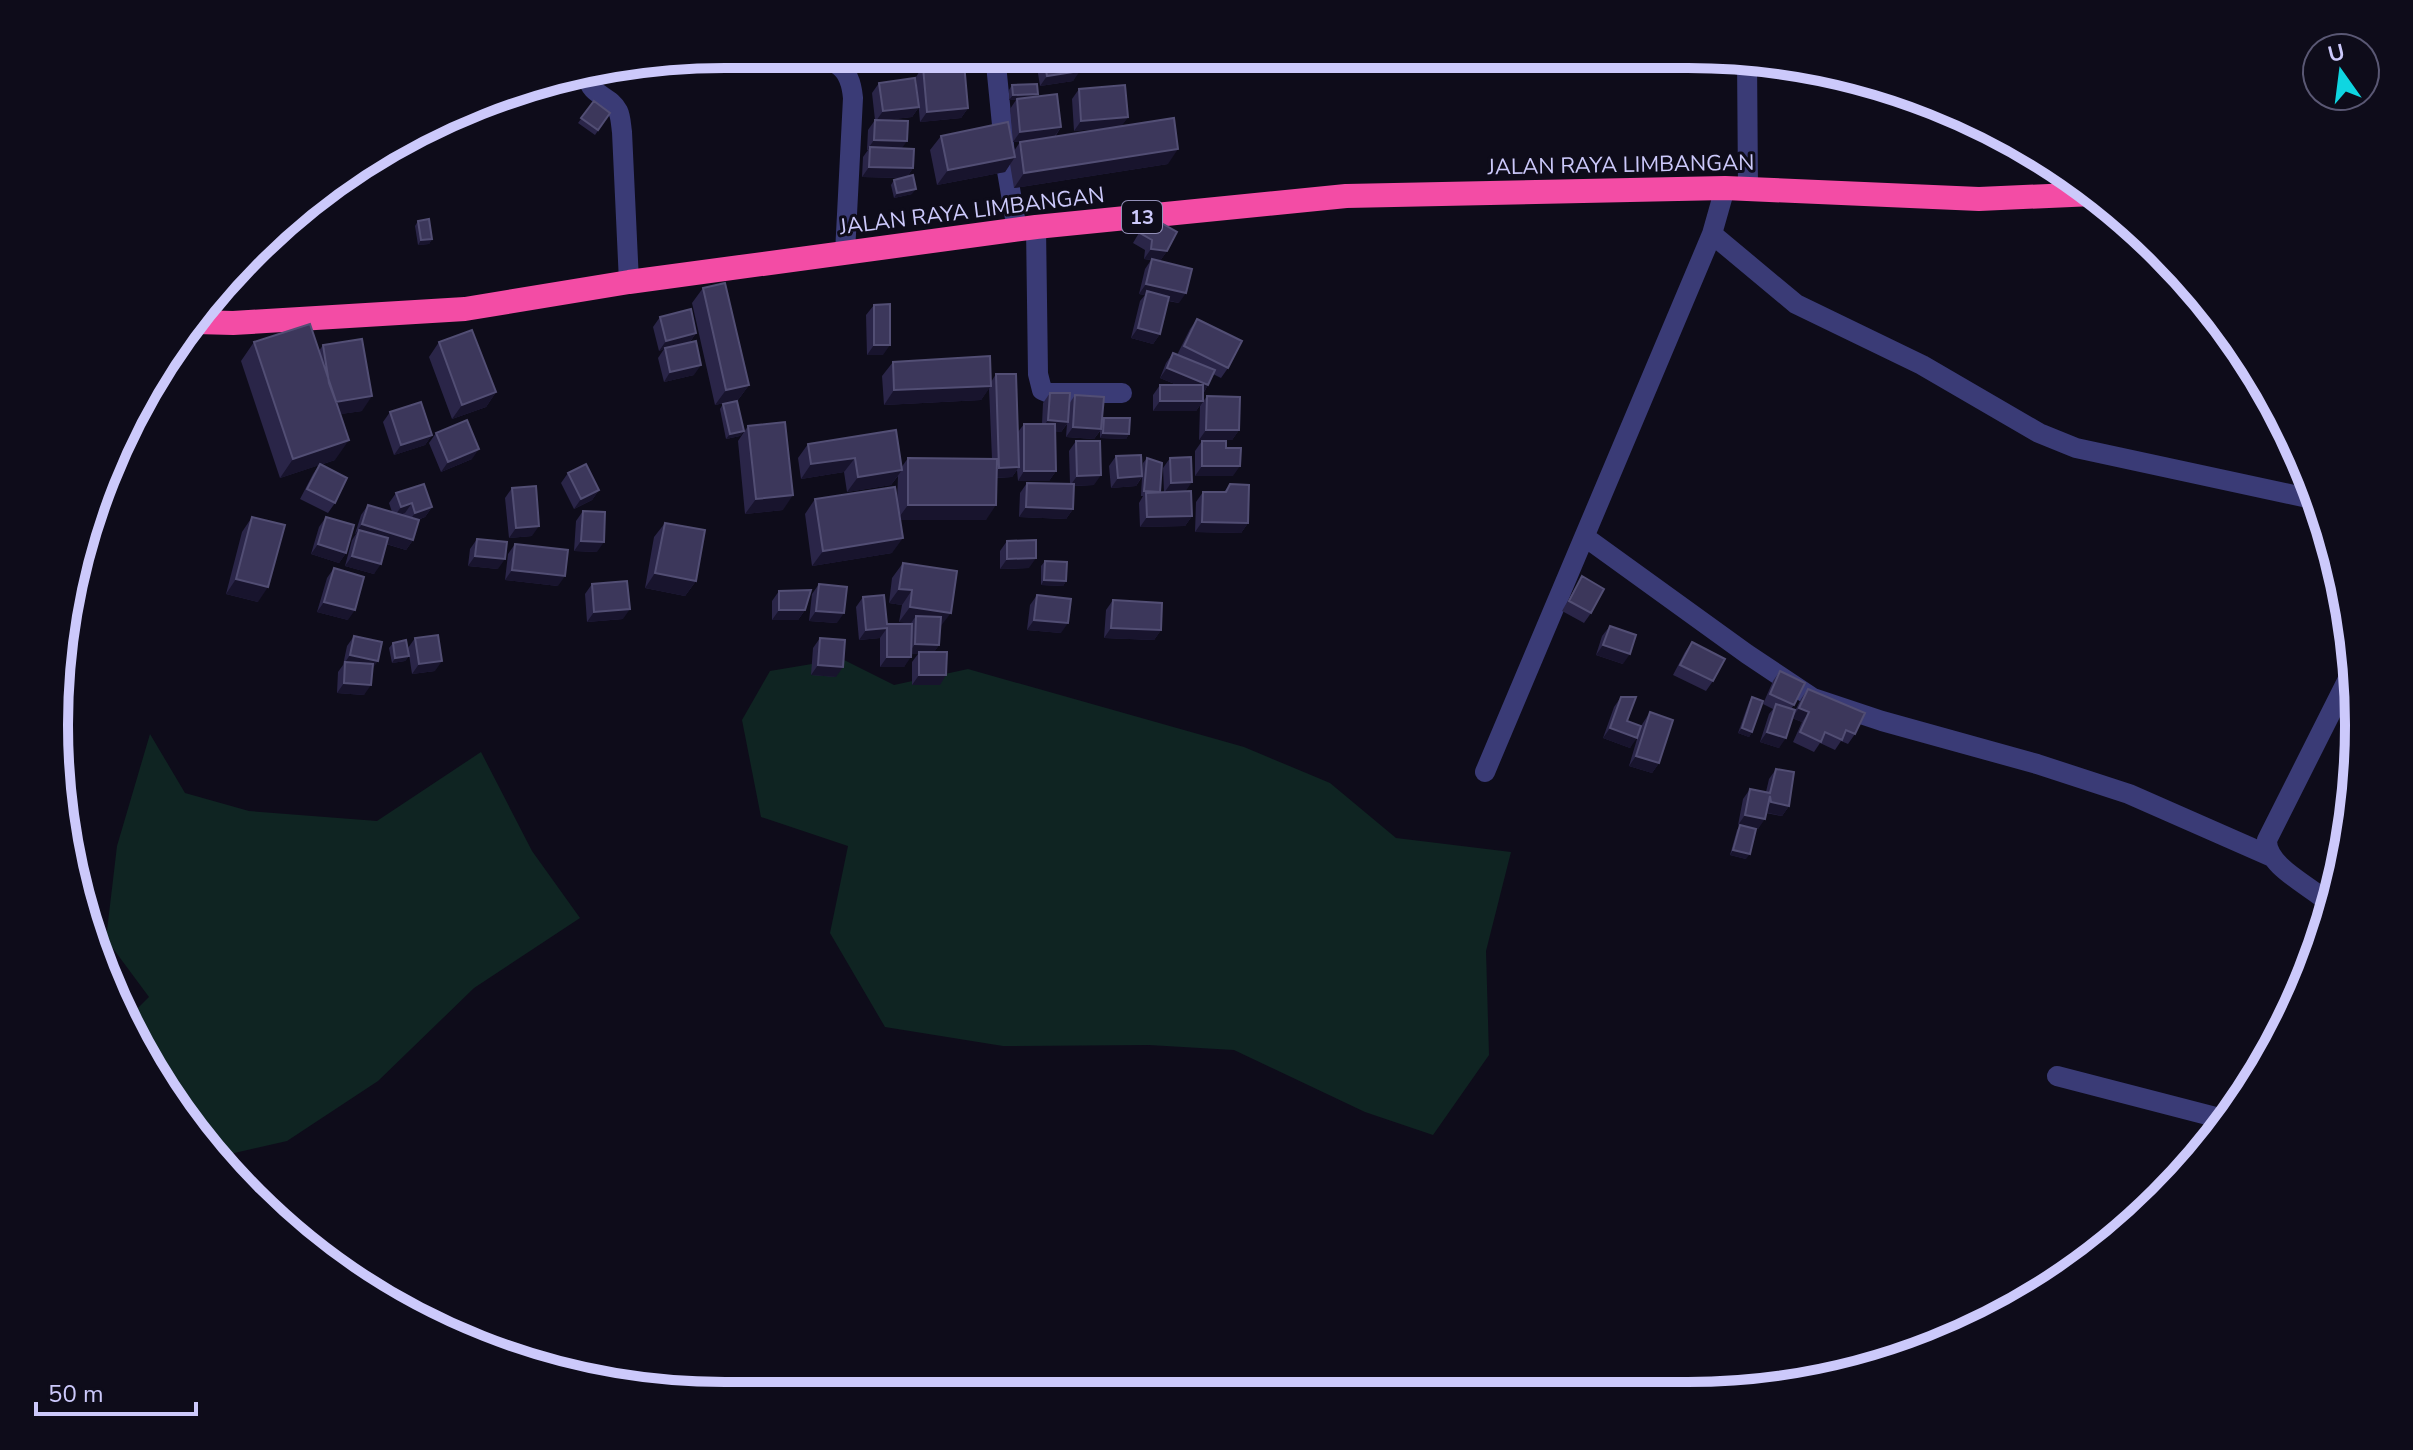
<svg xmlns="http://www.w3.org/2000/svg" width="2413" height="1450" viewBox="0 0 2413 1450" font-family="'Nunito Sans',sans-serif">
	<rect width="100%" height="100%" fill="#0e0c1a"/>
	<!-- green -->
	<path fill="#0f2422" d="M842,659L894,685L968,669L1244,747L1330,783L1396,838L1511,852L1486,951L1489,1055L1433,1135L1365,1112L1234,1050L1149,1045L1003,1046L885,1027L830,933L848,846L761,817L742,720L770,671Z
		M150,734L185,793L249,811L377,821L481,752L532,851L580,918L474,988L378,1081L287,1141L217,1157L192,1133L130,1016L149,997L106,939L117,846Z"/>
	<g fill="none" stroke-linecap="round" stroke-linejoin="round">
		<!-- street -->
		<path stroke="#3a3b76" stroke-width="20" d="M804,54C835,61 850,64 853,98L845,253
			M995,54L1006,165L1017,230
			M1747,58L1748,188
			M588,77C590,96 610,95 618,111C621,117 621,126 622,132L629,282
			M1036,227L1038,374L1042,390L1049,393H1122
			M1712,234L1796,304L1922,365L2039,433L2076,448L2317,500
			M1585,537L1747,654L1813,698L1882,721L2037,764L2129,794L2270,856
			M1485,772L1712,234L1725,188
			M2331,905C2313,887 2266,867 2267,840L2353,669
			M2057,1076L2227,1120"/>
		<!-- highway -->
		<path stroke="#f34ca5" stroke-width="24" d="M196,322L233,323L465,309L629,282L1036,227L1346,196L1725,188L1979,199L2094,194"/>
	</g>
	<!-- wall -->
	<path fill="#2a2548" d="M920,54H963L960,64L968,108L961,118L920,122L916,77L921,69H920Z
		M1025,54L1078,55H1143L1137,63L1080,67L1073,81L1040,86L1036,61L1037,59L1027,61Z
		M879,83L919,107L912,117L885,120L913,168L907,177L912,194L894,198L891,185L894,180L901,178L862,177L863,157L868,150H867L868,130L875,120L872,93Z
		M1012,85L1036,96L1061,127L1055,137L1114,127L1074,131L1072,99L1079,89L1128,117L1121,126L1168,164L1014,188L1010,164L1005,172L937,185L930,150L941,136L1014,151L1020,142L1037,139L1013,142L1010,109L1016,100H1009V90Z
		M594,101L610,113L595,135L578,123Z
		M1149,216L1167,251L1160,261L1179,303L1168,301L1160,334L1153,344L1131,338L1140,301L1145,295L1139,294L1145,269L1151,260L1144,259L1145,250L1133,243Z
		M418,221L432,239L429,244L418,245L415,226Z
		M703,288L749,385L738,400L715,405L692,303Z
		M874,305L883,355H867L866,315Z
		M660,317L696,333L690,342L694,375L664,382L658,358L664,349L659,351L653,327Z
		M1197,319L1228,368L1221,378L1213,374L1208,385L1203,394V401L1196,411H1153V395L1160,385H1177L1160,378L1166,363L1173,353L1177,355L1190,329Z
		M254,342L319,351L323,345L362,411L340,414L335,460L320,465L335,503L328,513L300,499L313,474L319,465L280,478L241,361Z
		M439,342L496,392L486,407L452,419L429,357Z
		M893,362L991,382L996,374L1018,432L1024,424H1042L1043,403L1050,393L1069,404L1075,395L1102,420L1104,418L1129,434L1126,439L1100,438V431L1094,439L1066,437L1067,424L1061,432L1055,431L1056,471L1049,481H1018L1017,470L1012,477L997,478L986,520H900L892,553L812,566L805,514L815,499L897,503L898,476L891,485L847,492L844,472L801,479L798,458L808,444L901,468L908,458L992,459L989,388L981,400L884,405L882,376Z
		M1207,396L1239,430L1232,440H1199L1200,406Z
		M723,404L744,431L740,436L726,439L720,409Z
		M390,412L432,435L425,445L394,455L383,422Z
		M748,426L783,510L745,514L738,441Z
		M436,433L472,459L441,472L429,443Z
		M1076,441L1094,485L1074,486L1073,509L1066,519L1019,517L1020,493L1027,483L1070,484L1069,451Z
		M1202,441L1226,448L1233,476H1195V451Z
		M1116,456L1142,473L1143,463L1147,458L1160,492H1164L1163,468L1170,458L1186,491L1192,516L1185,526L1140,527L1139,503L1143,496H1141L1142,477L1136,486L1111,488L1109,466Z
		M568,473L599,490L592,500L574,509L561,483Z
		M1230,484L1248,523L1241,533L1195,532L1196,502L1203,492H1224Z
		M512,488L532,536L509,538L505,498Z
		M396,493L432,507L425,517L418,520L413,540L406,550L386,544L374,574L345,566L352,540L356,534H355L361,515L368,505L392,512L389,503Z
		M583,511L597,552L574,551L576,521Z
		M252,517L258,602L226,594L242,532Z
		M326,517L346,553L339,563L311,554L319,527Z
		M665,523L696,581L685,596L645,588L654,537Z
		M477,539L498,569L468,566L470,549Z
		M1007,541L1029,568L1000,569V551Z
		M515,544L558,586L505,580L508,554Z
		M1045,561L1066,581L1063,586L1041,585V566Z
		M903,563L940,627L939,645L934,652L940,685H912V662L918,654H911L904,667H880V638L859,640L856,607L863,597L887,624L911,623L899,622L902,605L889,603L892,578Z
		M334,568L348,620L317,612L327,578Z
		M1582,576L1591,613L1584,623L1562,611Z
		M592,584L623,619L587,622L585,594Z
		M819,584L837,623L809,621L812,594Z
		M779,591L805,610L798,620H772V601Z
		M1037,595L1061,633L1027,630L1030,605Z
		M1113,600L1161,630L1154,640L1104,638L1106,610Z
		M1610,626L1623,664L1596,655L1602,636Z
		M354,636L372,669L364,695L337,693L338,672L343,665L347,646Z
		M415,638L435,671L412,674L408,648Z
		M820,638L836,677L811,675L813,648Z
		M1692,642L1713,681L1706,691L1673,675L1685,652Z
		M393,643L409,656L405,661L392,663L389,648Z
		M1780,671L1794,705L1791,709L1794,713L1801,699L1808,689L1855,734L1848,744L1841,741L1835,750L1820,743L1814,752L1793,742L1802,722L1792,718L1779,748L1760,742L1769,714L1773,709L1763,704L1773,681Z
		M1621,697L1627,721L1641,726L1650,712L1659,763L1652,773L1629,766L1640,729L1630,748L1603,738L1614,707Z
		M1752,697V732L1749,737L1738,733L1749,702Z
		M1776,769L1789,806L1782,816L1766,813L1758,829L1749,827L1746,859L1730,855L1737,830L1740,826L1738,825L1743,799L1750,789L1766,792L1769,779Z"/>
	<!-- shaded-wall -->
	<path fill="#18142d" d="M1031,54H1040L1037,59L1027,61Z
		M1088,55H1143L1137,63L1079,67Z
		M927,59L962,60L955,70L923,67L921,69H920Z
		M1080,71L1073,81L1040,86L1047,76Z
		M1038,94L1034,99L1009,100L1013,95Z
		M919,107L912,117L876,121L883,111Z
		M968,108L961,118L920,122L927,112Z
		M1128,117L1121,127L1074,131L1081,121Z
		M1061,127L1054,137L1013,142L1020,132Z
		M874,140L907,141L900,151L870,147L867,150Z
		M1178,149L1168,164L1014,188L1024,173Z
		M1015,157L1005,172L937,185L948,170Z
		M869,167L913,168L906,178L862,177Z
		M916,189L912,194L894,198L897,193Z
		M432,239L429,244L418,245L421,240Z
		M1151,249L1167,251L1160,261L1144,259Z
		M1146,284L1186,293L1179,303L1146,295L1147,291L1145,295L1139,294Z
		M1138,328L1160,334L1153,344L1131,338Z
		M696,333L689,343L659,351L666,341Z
		M874,345H890L883,355H867Z
		M701,365L694,375L664,382L670,372Z
		M1167,368L1208,385L1202,395L1160,378Z
		M749,385L738,400L715,405L726,390Z
		M991,386L981,400L884,405L894,390Z
		M496,392L486,407L452,419L462,405Z
		M372,396L362,411L322,417L333,402Z
		M1160,401H1203L1196,411H1153Z
		M1048,420L1068,422L1061,432L1041,430Z
		M1073,427L1101,429L1094,439L1066,437Z
		M1206,430H1239L1232,440H1199Z
		M744,431L740,436L726,439L730,434Z
		M1103,433L1129,434L1126,439L1100,438Z
		M432,435L425,445L394,455L401,445Z
		M349,440L335,460L280,478L293,459Z
		M479,449L472,459L441,472L448,462Z
		M855,458L844,472L801,479L811,464Z
		M1202,466H1240L1233,476H1195Z
		M1019,467L1012,477L992,478L999,468Z
		M902,470L891,485L847,492L858,477Z
		M1024,471H1056L1049,481H1018Z
		M1101,475L1094,485L1070,486L1077,476Z
		M1142,476L1136,486L1111,488L1118,478Z
		M1192,482L1185,492L1164,493L1171,483Z
		M599,490L592,500L574,509L581,499Z
		M793,495L783,510L745,514L756,499Z
		M412,503L405,513L394,517L401,507Z
		M908,505H996L986,520H897Z
		M432,507L425,517L408,523L415,513Z
		M1026,507L1073,509L1066,519L1019,517Z
		M1192,516L1185,526L1140,527L1147,517Z
		M1202,522L1248,523L1241,533L1195,532Z
		M362,524L413,540L406,550L358,535L359,530L356,534H355Z
		M539,526L532,536L509,538L516,528Z
		M903,538L892,553L812,566L823,551Z
		M581,541L604,542L597,552L574,551Z
		M318,544L346,553L339,563L311,554Z
		M352,556L381,564L374,574L345,566Z
		M475,556L505,559L498,569L468,566Z
		M1036,558L1029,568L1000,569L1007,559Z
		M512,570L565,576L558,586L505,580Z
		M655,573L696,581L685,596L645,588Z
		M236,579L268,587L258,602L226,594Z
		M1044,580L1066,581L1063,586L1041,585Z
		M899,589L912,590L902,605L889,603Z
		M324,602L355,610L348,620L317,612Z
		M910,607L951,613L940,627L916,616L911,623L899,622Z
		M630,609L623,619L587,622L594,612Z
		M779,610H805L798,620H772Z
		M816,611L844,613L837,623L809,621Z
		M1034,620L1068,623L1061,633L1027,630Z
		M887,628L880,638L859,640L866,630Z
		M1111,628L1161,630L1154,640L1104,638Z
		M915,644L939,645L932,655L919,652L918,654H908Z
		M1603,645L1630,654L1623,664L1596,655Z
		M350,655L378,661L371,671L345,662L343,665Z
		M409,656L405,661L392,663L395,658Z
		M887,657H911L904,667H880Z
		M442,661L435,671L412,674L419,664Z
		M818,665L843,667L836,677L811,675Z
		M919,675H946L940,685H912Z
		M344,683L371,685L364,695L337,693Z
		M1799,708L1809,712L1802,722L1792,718Z
		M1610,728L1637,738L1630,748L1603,738Z
		M1742,728L1752,732L1749,737L1738,733Z
		M1767,732L1786,738L1779,748L1760,742Z
		M1636,756L1659,763L1652,773L1629,766Z
		M1771,802L1789,806L1782,816L1764,812Z
		M1745,815L1765,819L1758,829L1738,825Z
		M1733,850L1750,854L1746,859L1730,855Z"/>
	<!-- building -->
	<path fill="#3c375b" stroke="#524e74" stroke-width="2" d="M927,54H963L962,60L927,59Z
		M1043,54L1078,55L1080,71L1047,76Z
		M964,63L968,108L927,112L923,67Z
		M915,78L919,107L883,111L879,83Z
		M1037,84L1038,94L1013,95L1012,85Z
		M1125,85L1128,117L1081,121L1079,89Z
		M1057,94L1061,127L1020,132L1017,99Z
		M594,101L610,113L598,130L581,118Z
		M1174,118L1178,149L1024,173L1020,142Z
		M875,120L908,121L907,141L874,140Z
		M1008,122L1015,157L948,170L941,136Z
		M870,147L914,149L913,168L869,167Z
		M913,175L916,189L897,193L894,180Z
		M1149,216L1177,232L1167,251L1151,249L1152,240L1140,233Z
		M429,219L432,239L421,240L418,221Z
		M1152,259L1192,269L1186,293L1146,284Z
		M725,283L749,385L726,390L703,288Z
		M1147,291L1169,297L1160,334L1138,328Z
		M890,304V345H874V305Z
		M691,309L696,333L666,341L660,317Z
		M1197,319L1242,341L1228,368L1184,346Z
		M310,324L349,440L293,459L254,342Z
		M472,330L496,392L462,405L439,342Z
		M362,339L372,396L336,402L329,383L323,345Z
		M696,341L701,365L670,372L665,348Z
		M1173,353L1215,370L1208,385L1167,368Z
		M990,356L991,386L894,390L893,362Z
		M996,374H1016L1019,467L999,468Z
		M1160,385H1203V401H1160Z
		M1050,393H1070L1068,422L1048,420Z
		M1075,395L1104,397L1101,429L1073,427Z
		M1207,396L1240,397L1239,430H1206Z
		M737,401L744,431L730,434L723,404Z
		M421,402L432,435L401,445L390,412Z
		M1104,418H1130L1129,434L1103,433Z
		M467,420L479,449L448,462L436,433Z
		M785,422L793,495L756,499L748,426Z
		M1024,424H1055L1056,471H1024Z
		M896,430L902,470L858,477L855,458L811,464L808,444Z
		M1076,441H1100L1101,475L1077,476Z
		M1202,441H1226V448H1241L1240,466H1202Z
		M1141,455L1142,476L1118,478L1116,456Z
		M1191,457L1192,482L1171,483L1170,458Z
		M908,458L997,459L996,505H908Z
		M1147,458L1162,463L1160,492L1144,491Z
		M320,464L347,478L335,503L307,489Z
		M586,464L599,490L581,499L568,473Z
		M1027,483L1074,484L1073,509L1026,507Z
		M424,484L432,507L415,513L412,503L401,507L396,493Z
		M1230,484L1249,485L1248,523L1202,522L1203,492H1226Z
		M536,486L539,526L516,528L512,488Z
		M895,487L903,538L823,551L815,499Z
		M1191,491L1192,516L1147,517L1146,493Z
		M368,505L419,520L413,540L362,524Z
		M583,511L605,512L604,542L581,541Z
		M252,517L285,525L268,587L236,579Z
		M326,517L354,525L346,553L318,544Z
		M665,523L705,530L696,581L655,573Z
		M359,530L388,538L381,564L352,556Z
		M477,539L507,542L505,559L475,556Z
		M1036,540V558L1007,559V541Z
		M515,544L568,550L565,576L512,570Z
		M1045,561L1067,562L1066,581L1044,580Z
		M903,563L957,571L951,613L910,607L912,590L899,589Z
		M334,568L364,577L355,610L324,602Z
		M1582,576L1604,589L1591,613L1569,601Z
		M627,581L630,609L594,612L592,584Z
		M819,584L847,587L844,613L816,611Z
		M811,590L805,610H779V591Z
		M884,595L887,624H912L911,657H887V628L866,630L863,597Z
		M1037,595L1071,599L1068,623L1034,620Z
		M1113,600L1162,603L1161,630L1111,628Z
		M916,616L941,617L939,645L915,644Z
		M1610,626L1636,635L1630,654L1603,645Z
		M438,635L442,661L419,664L415,638Z
		M354,636L382,642L378,661L350,655Z
		M820,638L845,640L843,667L818,665Z
		M406,640L409,656L395,658L393,643Z
		M1692,642L1725,659L1713,681L1680,665Z
		M919,652H947L946,675H919Z
		M345,662L373,664L371,685L344,683Z
		M1780,671L1805,683L1794,705L1770,694Z
		M1808,689L1865,713L1855,734L1846,730L1842,740L1825,732L1821,742L1800,732L1809,712L1799,708Z
		M1621,697H1636L1627,721L1641,726L1637,738L1610,728Z
		M1752,697L1763,701L1752,732L1742,728Z
		M1776,704L1795,710L1786,738L1767,732Z
		M1650,712L1673,720L1659,763L1636,756Z
		M1776,769L1794,772L1789,806L1771,802L1770,796L1765,819L1745,815L1750,789L1770,793Z
		M1740,825L1756,829L1750,854L1733,850Z"/>
	<g text-anchor="middle" dominant-baseline="central" stroke-width="6" stroke-linejoin="round" paint-order="stroke">
		<!-- shield labels -->
		<rect fill="#0e0c1a" stroke="#9390b8" stroke-width="2" x="1122" y="201" width="40" height="32" rx="6"/>
		<g font-size="20" font-weight="bold" fill="#ccc9fb">
			<text x="1142" y="217">13</text>
		</g>
		<!-- street labels -->
		<g font-size="22" fill="#ccc9fb" stroke="#0e0c1a">
			<text transform="translate(1621 165) rotate(-1)">JALAN RAYA LIMBANGAN</text>
			<text transform="translate(972 211) rotate(-7)">JALAN RAYA LIMBANGAN</text>
		</g>
	</g>
	<!-- crop -->
	<path d="M0 0H2413V1450H0ZM725 68H1688A657 657 0 0 1 2345 725V725A657 657 0 0 1 1688 1382H725A657 657 0 0 1 68 725V725A657 657 0 0 1 725 68Z" fill="#0e0c1a" fill-rule="evenodd"/>
	<path fill="none" stroke="#ccc9fb" stroke-width="10" d="M725 68H1688A657 657 0 0 1 2345 725V725A657 657 0 0 1 1688 1382H725A657 657 0 0 1 68 725V725A657 657 0 0 1 725 68Z"/>
	<!-- north arrow -->
	<g transform="translate(2341 72) rotate(346)"><circle r="38" fill="#0e0c1a" stroke="#5a5874" stroke-width="2"/>
	<path d="M0-6L14 30L0 20L-14 30Z" fill="#0fd6e1"/>
	<text y="-12" font-size="22" font-weight="bold" text-anchor="middle" fill="#ccc9fb">U</text>
	</g>
	<!-- scale -->
	<path d="M36 1402v12h160v-12" fill="none" stroke="#ccc9fb" stroke-width="4"/>
	<text x="48" y="1402" font-size="24" fill="#ccc9fb" stroke="#0e0c1a" stroke-width="6" paint-order="stroke">50 m</text>
</svg>
